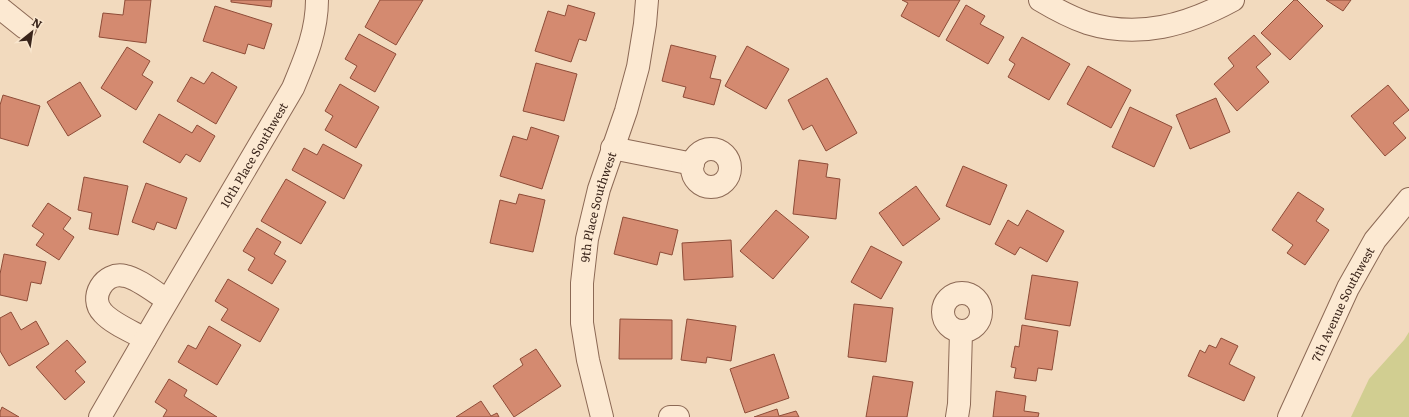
<svg xmlns="http://www.w3.org/2000/svg" width="1409" height="417" viewBox="0 0 1409 417" font-family="Literata,serif">
	<rect width="100%" height="100%" fill="#f2dabe"/>
	<!-- green -->
	<path fill="#d1ce91" d="M1409,332V417H1351L1369,379L1404,340Z"/>
	<!-- building -->
	<path fill="#d48a70" stroke="#8e4c38" d="M125,0H151L146,43L99,37L103,13L123,15Z
		M231,0H272L271,7L231,2Z
		M380,0H423L396,45L365,27Z
		M902,0H960L939,37L901,16L908,3Z
		M1294,0H1297L1323,26L1290,60L1261,33Z
		M1326,0H1351L1343,11Z
		M568,5L595,13L586,41L579,39L571,62L535,51L548,11L565,16Z
		M966,5L985,16L980,24L1004,37L988,64L946,40Z
		M215,6L272,24L264,49L248,44L245,54L203,41Z
		M359,34L396,54L375,92L350,78L357,66L345,59Z
		M1254,35L1271,54L1256,67L1269,82L1237,111L1214,84L1234,66L1228,58Z
		M1022,37L1070,64L1049,100L1008,77L1015,64L1009,60Z
		M671,45L716,56L710,78L721,80L714,105L683,97L686,87L662,81Z
		M747,46L789,69L766,109L725,86Z
		M127,47L150,61L142,75L153,82L136,110L101,88Z
		M536,63L577,74L564,121L523,111Z
		M1088,66L1131,90L1111,128L1067,104Z
		M212,72L237,87L216,124L177,101L191,77L204,84Z
		M827,78L857,133L826,151L812,125L803,130L788,100Z
		M80,82L101,116L68,136L47,102Z
		M340,84L379,107L356,148L325,130L333,116L325,111Z
		M1388,85L1409,110L1393,123L1406,138L1385,156L1351,116Z
		M3,95L40,106L28,146L0,138V105Z
		M1216,98L1230,132L1190,149L1176,115Z
		M1130,107L1172,127L1154,167L1112,147Z
		M159,114L192,133L197,125L215,136L200,162L186,154L180,163L143,142Z
		M531,127L559,136L542,189L500,176L513,136L527,140Z
		M323,144L362,165L344,199L292,170L304,148L317,155Z
		M799,160L828,164L826,177L840,179L836,219L793,214Z
		M963,166L1007,185L990,225L946,206Z
		M84,177L128,186L118,235L89,229L92,213L78,210Z
		M286,179L326,202L301,244L261,221Z
		M146,183L187,198L176,229L157,222L154,230L132,222Z
		M916,186L940,219L903,246L879,213Z
		M1298,192L1324,209L1316,221L1329,230L1305,265L1287,253L1293,245L1272,230Z
		M519,194L545,200L533,252L490,243L500,200L516,204Z
		M48,203L71,218L63,229L74,237L59,260L36,245L44,234L32,226Z
		M776,210L809,237L773,279L740,251Z
		M1027,210L1064,231L1047,262L1020,247L1015,255L995,244L1008,220L1018,226Z
		M623,217L678,230L672,255L660,252L657,265L614,254Z
		M257,228L281,242L274,254L286,261L272,284L248,270L255,258L243,251Z
		M731,240L733,277L684,280L682,243Z
		M871,246L902,262L881,299L851,282Z
		M4,254L46,262L41,284L31,282L27,301L0,295V274Z
		M1032,275L1078,282L1070,326L1025,319Z
		M228,279L279,309L260,342L221,320L228,309L215,301Z
		M854,304L893,308L886,362L848,357Z
		M11,312L21,330L36,321L49,344L9,366L0,351V318Z
		M620,319L672,320V359H619Z
		M687,319L736,326L731,361L707,357L706,363L681,360Z
		M1022,325L1058,331L1052,370L1038,368L1036,381L1014,378L1016,368L1011,367L1015,346L1019,347Z
		M209,326L241,345L217,385L178,362L188,345L196,349Z
		M1221,338L1238,346L1229,364L1255,377L1244,401L1188,376L1200,350L1205,353L1209,345L1216,348Z
		M67,340L86,362L75,371L85,382L65,400L36,367Z
		M536,349L561,386L514,417L493,386L523,365L520,359Z
		M774,354L789,398L745,413L730,369Z
		M873,376L913,382L907,417H866Z
		M169,379L187,390L184,396L217,417H163L167,410L155,402Z
		M996,391L1026,396L1024,411L1039,413L1038,417H993Z
		M481,401L491,416L497,413L499,417H456Z
		M2,407L19,417H0V412Z
		M777,409L779,416L796,411L799,417H754Z"/>
	<g fill="none" stroke-linecap="round" stroke-linejoin="round">
		<defs>
			<g id="minor">
				<path d="M1040,0C1055,9 1070,17 1087,23C1139,39 1187,25 1233,0"/>
				<path d="M0,8L25,28"/>
				<path d="M612,148L693,164"/>
				<circle cx="711" cy="168" r="19"/>
				<circle cx="962" cy="312" r="19"/>
				<path d="M145,339C133,332 113,324 103,313C88,298 104,271 125,276C137,278 156,293 167,300"/>
				<path id="s1" d="M100,417L155,322L293,88C305,59 317,32 317,0"/>
				<path id="s2" d="M602,417L588,360L582,323V283L587,239L599,189L626,111L638,67L645,24L647,0"/>
				<path d="M670,417H678"/>
				<path d="M957,417L959,404L961,332"/>
				<path id="s3" d="M1289,417L1348,288L1375,240L1409,199"/>
			</g>
		</defs>
		<!-- minor casing -->
		<use href="#minor" stroke="#8c6955" stroke-width="24"/>
		<!-- minor -->
		<use href="#minor" stroke="#fce9d2" stroke-width="22"/>
	</g>
	<g text-anchor="middle" dominant-baseline="central" stroke-width="4" stroke-linejoin="round" paint-order="stroke">
		<!-- street labels -->
		<g font-size="12" fill="#3a251b" stroke="#f9e6ce">
			<text stroke="none"><textPath href="#s1" startOffset="304">10th Place Southwest</textPath></text>
			<text stroke="none"><textPath href="#s2" startOffset="214">9th Place Southwest</textPath></text>
			<text stroke="none"><textPath href="#s3" startOffset="125">7th Avenue Southwest</textPath></text>
		</g>
	</g>
	<!-- north arrow -->
	<g transform="translate(32 32) rotate(30)" stroke="#f9e6ce" stroke-width="3" paint-order="stroke">
	<path d="M0-3L7 15L0 10L-7 15Z" fill="#3a251b"/>
	<text y="-6" font-size="11" font-weight="bold" text-anchor="middle" fill="#3a251b">N</text>
	</g>
</svg>
